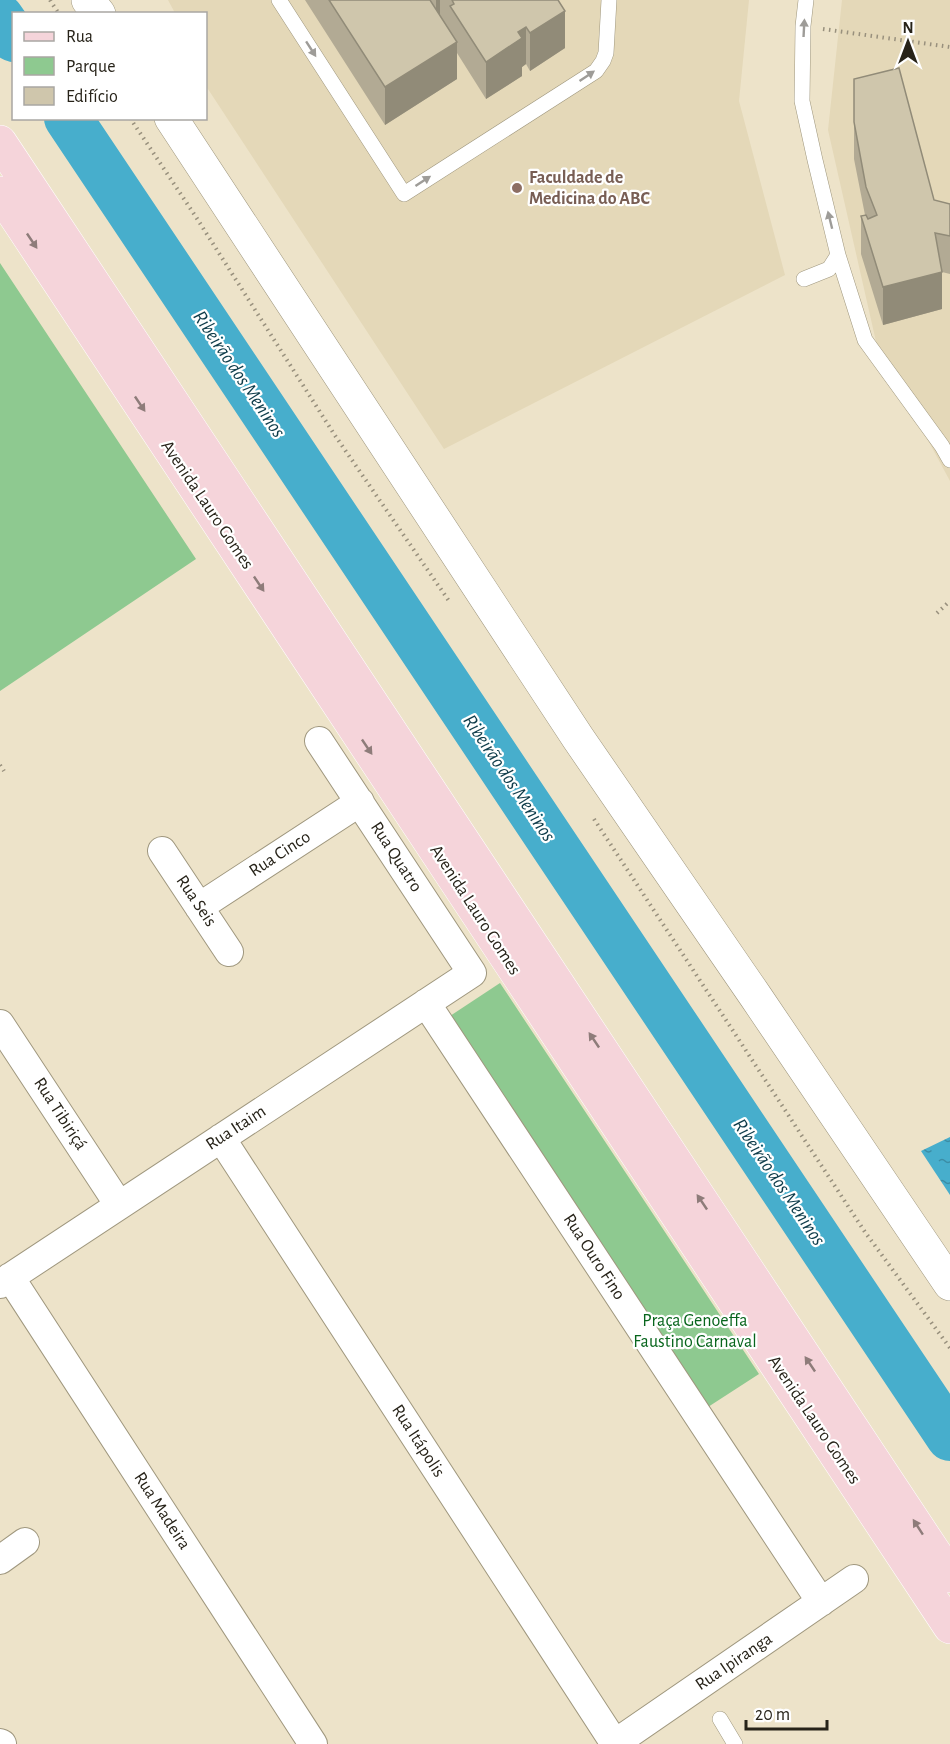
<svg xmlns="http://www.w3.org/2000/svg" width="950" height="1744" viewBox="0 0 950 1744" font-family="'Alegreya Sans',sans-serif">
	<defs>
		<pattern id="water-ripples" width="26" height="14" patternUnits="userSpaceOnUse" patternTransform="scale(1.5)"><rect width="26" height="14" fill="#47aecc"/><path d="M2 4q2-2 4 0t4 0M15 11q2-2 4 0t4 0" fill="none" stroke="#3b8da5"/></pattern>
	</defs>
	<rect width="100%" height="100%" fill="#ede3c9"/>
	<!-- built -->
	<path fill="#e4d8b8" d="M168,0H749L739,101L785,275L444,449L206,86V14L175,13Z
		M842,0H950V481L877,346L828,130Z"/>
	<!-- green -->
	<path fill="#8ec990" d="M0,263L196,559L0,691Z
		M500,983L759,1374L708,1407L450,1016Z"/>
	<!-- water -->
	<path fill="url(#water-ripples)" d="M950,1137V1195L921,1151Z"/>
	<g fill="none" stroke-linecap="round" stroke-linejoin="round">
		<!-- river -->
		<path stroke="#47aecc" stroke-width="48" d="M0,18L14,38
			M68,118L950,1437"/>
		<defs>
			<path id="lane" d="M279,0L404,194L596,71L603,61L606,53L609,0
				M838,255L865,340L942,446L950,460
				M804,279L829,269L838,255L815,160L802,101L803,26L806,0
				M720,1719L735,1744"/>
			<path id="street" d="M162,851L229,952
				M199,907L360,802
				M426,1003L821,1602
				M0,1024L119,1205
				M221,1138L615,1744
				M10,1277L313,1744
				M0,1284L472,973L319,741
				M0,1560L25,1542
				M0,1743L2,1744
				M614,1744L854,1579"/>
			<path id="secondary" d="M88,0L99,14
				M171,118L578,738L756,997L950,1284"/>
			<path id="primary" d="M0,142L950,1576
				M0,193L950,1627"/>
		</defs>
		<!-- lane casing -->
		<use href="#lane" stroke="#9f977e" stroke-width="16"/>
		<!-- street casing -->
		<use href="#street" stroke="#9f977e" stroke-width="30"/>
		<!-- secondary casing -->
		<use href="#secondary" stroke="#9f977e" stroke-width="34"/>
		<!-- primary casing -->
		<use href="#primary" stroke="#fff" stroke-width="34"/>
		<!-- path -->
		<path stroke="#98907d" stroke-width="4" stroke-dasharray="1.5 4.5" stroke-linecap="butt" d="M50,0L59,14
			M823,29L950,47
			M130,118L196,217L334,434L449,601
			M937,613L950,601
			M0,765L4,771
			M594,819L865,1232L950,1348"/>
		<!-- lane -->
		<use href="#lane" stroke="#fff" stroke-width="15"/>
		<!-- street -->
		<use href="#street" stroke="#fff" stroke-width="28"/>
		<!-- secondary -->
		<use href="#secondary" stroke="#fff" stroke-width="33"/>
		<!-- primary -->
		<use href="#primary" stroke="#f5d4da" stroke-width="33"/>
	</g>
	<!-- wall -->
	<path fill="#b2aa94" d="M305,0H558L565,48L530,71L526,64L522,67V76L486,99L457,53V79L385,125Z
		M854,79L934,200L950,204V274L942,272V309L883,325L861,254V216L865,215L854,159Z"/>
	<!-- shaded-wall -->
	<path fill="#918b78" d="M436,0H440V20L436,23Z
		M565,11V48L530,71V33Z
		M526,27V64L522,67V76L486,99V62L518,32Z
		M457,42V79L385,125V87Z
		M942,272V309L883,325V287Z"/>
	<!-- building -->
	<path fill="#cfc6ac" stroke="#918b78" stroke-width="1.5" d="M329,0H430L457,42L385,87Z
		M452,0H558L565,11L530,33L526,27L518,32L522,38L486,62L450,6L454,4Z
		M899,68L934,200L950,204V236L935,233L942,272L883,287L861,216L866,215L868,219L877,215L866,187L854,122V79Z"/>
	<!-- one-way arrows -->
	<defs><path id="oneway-solid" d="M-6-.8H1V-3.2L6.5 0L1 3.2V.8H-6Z" transform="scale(1.5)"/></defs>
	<g fill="#9e9c98">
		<use href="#oneway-solid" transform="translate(804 28) rotate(-87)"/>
		<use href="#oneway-solid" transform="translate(311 49) rotate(57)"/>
		<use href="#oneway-solid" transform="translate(587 76) rotate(-34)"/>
		<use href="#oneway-solid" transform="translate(423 181) rotate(-33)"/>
		<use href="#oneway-solid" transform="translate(830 220) rotate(-104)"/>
	</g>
	<g fill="#8e7c7a">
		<use href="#oneway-solid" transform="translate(32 241) rotate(56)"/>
		<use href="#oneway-solid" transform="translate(140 404) rotate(56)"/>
		<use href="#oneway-solid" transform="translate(259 584) rotate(56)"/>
		<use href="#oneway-solid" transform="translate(367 747) rotate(56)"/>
		<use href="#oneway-solid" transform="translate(594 1040) rotate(-124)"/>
		<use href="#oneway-solid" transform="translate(702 1202) rotate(-124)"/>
		<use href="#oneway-solid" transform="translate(810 1364) rotate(-124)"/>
		<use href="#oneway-solid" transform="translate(918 1527) rotate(-123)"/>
	</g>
	<!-- markers -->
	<circle fill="#8d6e63" stroke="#fff" stroke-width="2" cx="517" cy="188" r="6"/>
	<g text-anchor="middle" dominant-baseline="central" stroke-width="4.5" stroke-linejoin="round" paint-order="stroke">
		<!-- education labels -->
		<g font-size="18" font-weight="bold" fill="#785e54" stroke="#fff" text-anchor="start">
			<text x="529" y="178">Faculdade de<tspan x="529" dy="21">Medicina do ABC</tspan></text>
		</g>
		<!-- street labels -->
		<g font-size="18" fill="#272319" stroke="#fff">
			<text transform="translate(207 505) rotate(56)">Avenida Lauro Gomes</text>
			<text transform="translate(280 854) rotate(-33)">Rua Cinco</text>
			<text transform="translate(396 857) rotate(57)">Rua Quatro</text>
			<text transform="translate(196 901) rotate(56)">Rua Seis</text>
			<text transform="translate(475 910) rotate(57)">Avenida Lauro Gomes</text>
			<text transform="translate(60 1114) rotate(57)">Rua Tibiriçá</text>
			<text transform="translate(236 1128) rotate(-33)">Rua Itaim</text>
			<text transform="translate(594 1257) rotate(57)">Rua Ouro Fino</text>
			<text transform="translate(814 1420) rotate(56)">Avenida Lauro Gomes</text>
			<text transform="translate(418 1441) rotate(57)">Rua Itápolis</text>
			<text transform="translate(162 1511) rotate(57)">Rua Madeira</text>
			<text transform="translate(734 1662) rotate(-34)">Rua Ipiranga</text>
		</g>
		<!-- park labels -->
		<g font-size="18" fill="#07651c" stroke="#fff">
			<text x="695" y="1321">Praça Genoeffa<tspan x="695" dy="21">Faustino Carnaval</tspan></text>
		</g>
		<!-- water labels -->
		<g font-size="20" font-style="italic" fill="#0e3c4a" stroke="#fff">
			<text transform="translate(239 374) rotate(56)">Ribeirão dos Meninos</text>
			<text transform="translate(509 778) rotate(56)">Ribeirão dos Meninos</text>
			<text transform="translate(779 1182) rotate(56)">Ribeirão dos Meninos</text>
		</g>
	</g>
	<!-- legend -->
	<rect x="12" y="12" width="195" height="108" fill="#ffffff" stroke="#a9a7a3" stroke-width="1.5"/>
	<rect x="24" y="32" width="30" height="9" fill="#f5d4da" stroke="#a9a7a3" stroke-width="1.5"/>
	<text x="66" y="42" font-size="18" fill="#272319">Rua</text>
	<rect x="24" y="57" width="30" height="18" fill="#8ec990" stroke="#a9a7a3" stroke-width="1.5"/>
	<text x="66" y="72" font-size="18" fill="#272319">Parque</text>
	<rect x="24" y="87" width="30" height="18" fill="#cfc6ac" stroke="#a9a7a3" stroke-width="1.5"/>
	<text x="66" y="102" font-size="18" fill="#272319">Edifício</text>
	<!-- north arrow -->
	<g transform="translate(908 42)" stroke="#ffffff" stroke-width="4.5" paint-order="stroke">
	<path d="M0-4.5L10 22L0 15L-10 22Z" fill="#272319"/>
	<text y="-9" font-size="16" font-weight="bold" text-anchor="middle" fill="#272319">N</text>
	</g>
	<!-- scale -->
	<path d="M746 1720v9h81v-9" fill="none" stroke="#272319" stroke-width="3"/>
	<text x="755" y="1720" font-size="18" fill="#272319" stroke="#ffffff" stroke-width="4.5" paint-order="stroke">20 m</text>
</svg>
